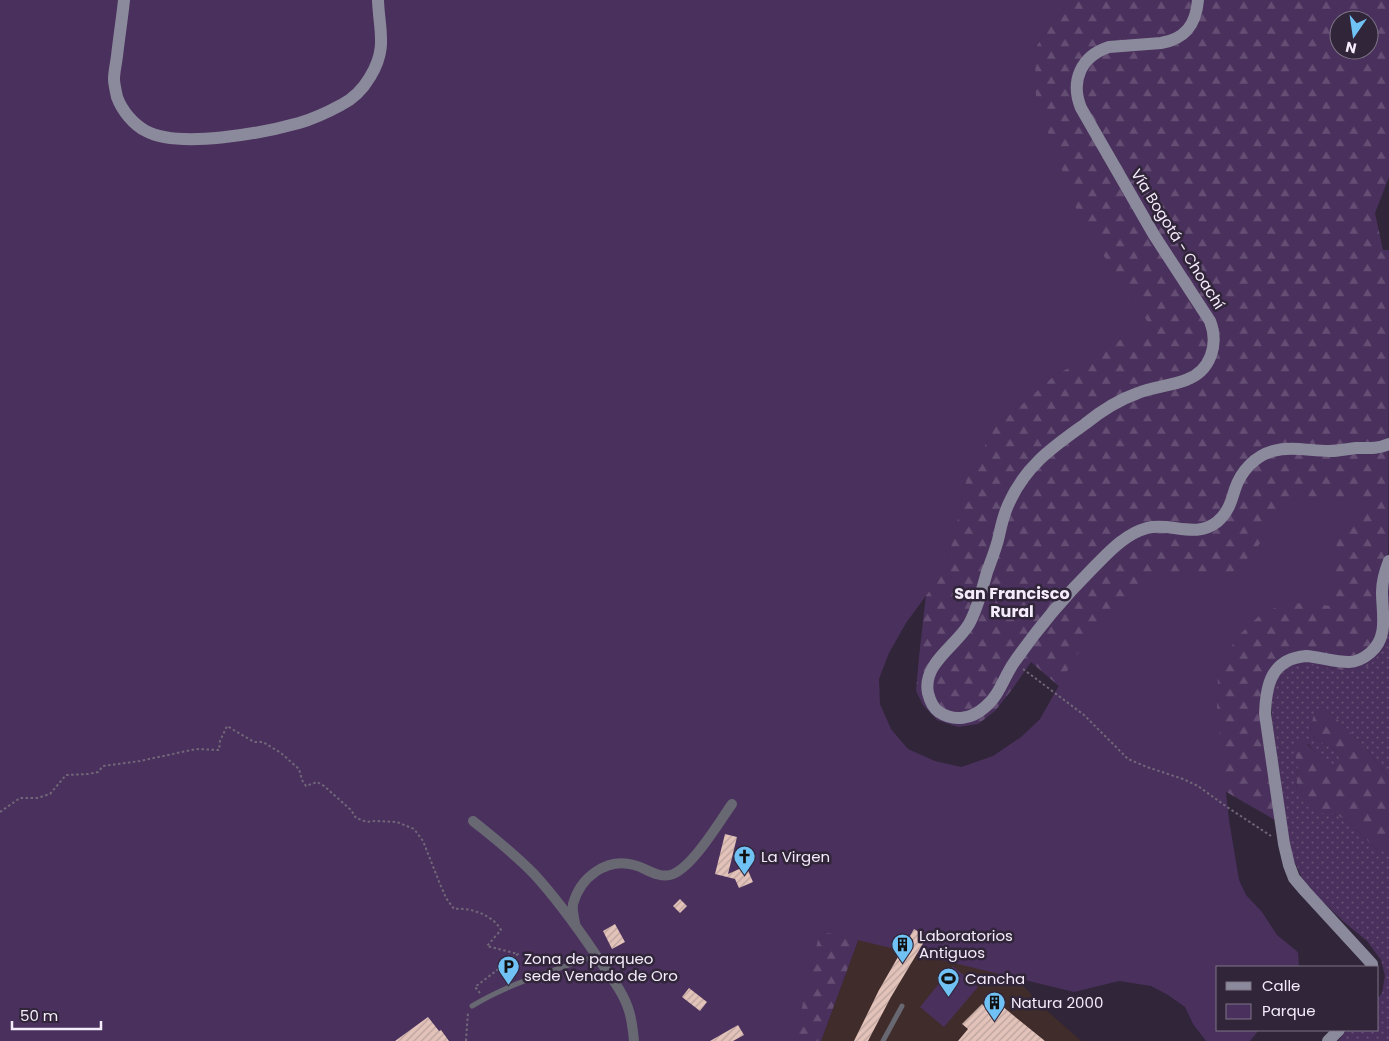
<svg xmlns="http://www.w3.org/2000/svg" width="1389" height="1041" viewBox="0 0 1389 1041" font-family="Poppins,sans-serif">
	<defs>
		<pattern id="grass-dots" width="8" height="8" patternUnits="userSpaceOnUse" patternTransform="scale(1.25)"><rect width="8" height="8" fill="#4a305c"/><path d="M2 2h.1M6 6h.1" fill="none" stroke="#654e74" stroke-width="1.8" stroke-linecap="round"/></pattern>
		<pattern id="forest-firs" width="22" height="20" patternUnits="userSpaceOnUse" patternTransform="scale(1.25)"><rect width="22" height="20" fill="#4a305c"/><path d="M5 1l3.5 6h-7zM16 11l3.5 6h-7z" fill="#654e74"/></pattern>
		<pattern id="building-hatch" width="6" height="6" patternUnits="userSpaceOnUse" patternTransform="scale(1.25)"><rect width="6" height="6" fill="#e2c2b9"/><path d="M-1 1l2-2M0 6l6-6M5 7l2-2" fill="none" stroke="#bca39e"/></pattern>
	</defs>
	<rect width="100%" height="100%" fill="#302539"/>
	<!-- education -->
	<path fill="#402c2a" d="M866,919L994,955L1043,1007L1081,1041H821Z"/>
	<!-- grass -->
	<path fill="url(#grass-dots)" d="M1389,577V778L1364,746L1332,714L1321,710L1314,714L1310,729L1314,738L1337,751L1342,762L1333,767L1321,759L1308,744L1298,767L1296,789L1316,813H1333L1348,821L1377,850H1389V1041H1338L1347,1030H1378V998L1382,993L1385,976L1381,960L1367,941L1344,922L1314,893L1302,878L1291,854L1272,721V693L1277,677L1290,665L1302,664L1321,666L1335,669L1388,589Z"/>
	<!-- forest -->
	<path fill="url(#forest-firs)" fill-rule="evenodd" d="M0,0H1389V177L1375,213L1383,250H1389L1388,634C1371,684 1350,669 1309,665C1298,664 1292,663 1284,671C1281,673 1278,675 1276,679C1266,702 1274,738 1278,762C1281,784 1284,805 1287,827L1162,755L1106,727L1031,662L1013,688L995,711L978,724L958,727L937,720L923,705L916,691L919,657L935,514L0,1041ZM1339,20H1369V50H1339Z
		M1321,709L1332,714L1364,746L1389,778V850H1377L1348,821L1333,813H1316L1304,804L1296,789L1298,767L1293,746L1299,738C1311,747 1320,758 1333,767L1341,762L1337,751L1314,738L1310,729L1314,714Z
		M744,800L866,919L821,1041H749Z"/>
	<!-- park -->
	<path fill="#4a305c" d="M0,0H1075L1062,10L1046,31L1035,49L1036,100L1078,214L1096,244L1155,333L1120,340L1054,376L1019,407L996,426L967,477L954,537L942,574L906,623L889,653L879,679L880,704L891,729L908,749L935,761L961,767L993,756L1021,737L1040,719L1075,657L1094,633L1116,617L1144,587L1164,575L1212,577L1232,573L1250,556L1262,541L1276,513L1288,499L1355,500L1378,496L1357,515L1339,536L1332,561V606L1302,603L1280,605L1259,616L1237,637L1218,671L1217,710L1229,820L1239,880L1246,895L1262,912L1277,935L1298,952L1299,967H1218V1030H1259L1250,1041H1206L1193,1024L1185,1007L1168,995L1151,986L1119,981L1074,992L820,931L794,1041H0Z
		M953,966L978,987L944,1027L920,1007Z"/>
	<!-- building -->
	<path fill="url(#building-hatch)" d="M725,834L737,837L728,874L746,866L753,882L739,888L735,879L715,874Z
		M680,899L687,906L680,913L673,906Z
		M615,924L625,942L612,949L603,931Z
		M914,929L927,937L891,997L868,1041H854L879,990Z
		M689,988L707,1002L700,1011L682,997Z
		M996,1001L1019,1020L1045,1041H958L968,1029L962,1024L982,1004L989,1010Z
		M428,1017L439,1031L441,1030L449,1041H395Z
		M738,1025L744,1035L733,1041H710Z"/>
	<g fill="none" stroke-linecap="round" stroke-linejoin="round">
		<!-- path -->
		<path stroke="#716779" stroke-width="2" stroke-dasharray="2.5 2.5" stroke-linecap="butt" d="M1023,669L1084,715L1128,759L1147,767L1183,779L1198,786L1227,807L1271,836
			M0,812L20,798H37L50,794L66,775L88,774L98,772L103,766L140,761L196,749L219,750L220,741L227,726L254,742H263L281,753L299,769L302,780L306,786L317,782L324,786L351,810L356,818L367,822L375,821L397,822L414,829L423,841L440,884L446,898L454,909C470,907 493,915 501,930L487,946L518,954L475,987L480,993
			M466,1041L468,1012"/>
		<!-- lane -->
		<path stroke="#686873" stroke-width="5" d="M472,1006C510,983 554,970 596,956
			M883,1041L902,1006"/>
		<!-- street -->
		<path stroke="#686873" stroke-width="10" d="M473,821C494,838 515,854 534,874C557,899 577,927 596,955C607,973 623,990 629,1011C632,1020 633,1031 634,1041
			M575,923C574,917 572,910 573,904C580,878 606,857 634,865C646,868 657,878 670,875C691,870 719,822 732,804"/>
		<!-- secondary -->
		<path stroke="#8b8a9c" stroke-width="12" d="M124,0C122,19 119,38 117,56C116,64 114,72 114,79C114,84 116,92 117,97C122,111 134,125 146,131C179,149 263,133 299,123C313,119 328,112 341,105C353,99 363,89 370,77C388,48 379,30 378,0
			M1198,0C1196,25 1185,39 1161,43L1109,47C1081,56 1070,81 1081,108L1154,235L1210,321C1219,344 1211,371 1186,380C1170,386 1153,387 1138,393C1118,400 1101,411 1085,424C1053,447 1026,465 1009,503C1003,515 1001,527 998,540C995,551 991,561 987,572C982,589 978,608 969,624C956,646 922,664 928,693C930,701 933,708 939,712C954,722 972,719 985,707C1000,695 1004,676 1015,661C1038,628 1065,596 1094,567C1109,552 1125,534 1147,528C1171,522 1195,539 1217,522C1228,513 1231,502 1235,489C1241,471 1255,456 1273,451C1291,446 1310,451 1329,451C1338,451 1347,449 1356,448C1368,448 1378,449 1389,444
			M1372,967V964L1305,891L1294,878L1289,865L1284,844L1265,714C1266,685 1271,659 1306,656C1320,657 1334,662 1349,662C1357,662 1364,658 1370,653C1389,637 1382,614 1382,592C1382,581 1385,571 1389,561
			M1328,1041L1339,1030"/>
	</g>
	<!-- icons -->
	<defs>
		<symbol id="church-pin" viewBox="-11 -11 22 30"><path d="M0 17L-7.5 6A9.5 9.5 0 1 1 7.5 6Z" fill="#70c1f4" stroke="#302539"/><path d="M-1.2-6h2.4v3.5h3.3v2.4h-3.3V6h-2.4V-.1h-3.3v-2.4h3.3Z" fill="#111"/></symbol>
		<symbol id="building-pin" viewBox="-11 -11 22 30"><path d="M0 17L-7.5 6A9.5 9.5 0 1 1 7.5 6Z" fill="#70c1f4" stroke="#302539"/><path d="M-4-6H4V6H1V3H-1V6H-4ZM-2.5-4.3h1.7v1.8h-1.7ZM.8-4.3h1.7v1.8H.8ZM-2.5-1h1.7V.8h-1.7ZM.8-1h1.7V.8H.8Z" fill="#111"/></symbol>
		<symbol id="parking-pin" viewBox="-11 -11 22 30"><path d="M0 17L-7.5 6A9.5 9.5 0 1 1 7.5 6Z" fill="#70c1f4" stroke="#302539"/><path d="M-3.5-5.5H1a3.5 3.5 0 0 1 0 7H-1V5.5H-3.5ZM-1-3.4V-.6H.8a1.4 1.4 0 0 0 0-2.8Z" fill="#111"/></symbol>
		<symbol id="stadium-pin" viewBox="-11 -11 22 30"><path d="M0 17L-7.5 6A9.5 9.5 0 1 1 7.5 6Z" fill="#70c1f4" stroke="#302539"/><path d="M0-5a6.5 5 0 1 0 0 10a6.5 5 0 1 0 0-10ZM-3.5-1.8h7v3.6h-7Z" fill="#111"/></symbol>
	</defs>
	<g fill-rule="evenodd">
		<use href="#church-pin" x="732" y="844" width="25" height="34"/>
		<use href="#building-pin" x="890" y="932" width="25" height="34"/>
		<use href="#parking-pin" x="496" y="954" width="25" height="34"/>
		<use href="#stadium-pin" x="936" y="966" width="25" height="34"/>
		<use href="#building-pin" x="982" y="990" width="25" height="34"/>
	</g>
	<g text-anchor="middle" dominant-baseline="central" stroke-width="5" stroke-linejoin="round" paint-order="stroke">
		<!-- street labels -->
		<g font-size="15" fill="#f4ecfa" stroke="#302539">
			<text transform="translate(1178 239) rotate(58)">Vía Bogotá - Choachí</text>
		</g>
		<!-- poi labels -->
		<g font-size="15" fill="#f4ecfa" stroke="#302539" text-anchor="start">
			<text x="761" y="856">La Virgen</text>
			<text x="919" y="935">Laboratorios<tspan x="919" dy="17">Antiguos</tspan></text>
			<text x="524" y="958">Zona de parqueo<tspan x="524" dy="17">sede Venado de Oro</tspan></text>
			<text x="965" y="978">Cancha</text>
			<text x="1011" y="1002">Natura 2000</text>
		</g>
		<!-- neighbourhood labels -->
		<g font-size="16" font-weight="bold" fill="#f4ecfa" stroke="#302539">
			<text x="1012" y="593">San Francisco<tspan x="1012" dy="18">Rural</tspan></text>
		</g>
	</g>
	<!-- legend -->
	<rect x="1216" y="966" width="162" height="65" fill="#302539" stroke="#7e7586"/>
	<rect x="1226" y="982" width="25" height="8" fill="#8b8a9c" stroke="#7e7586"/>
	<text x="1262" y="991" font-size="15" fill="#f4ecfa">Calle</text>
	<rect x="1226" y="1004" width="25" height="15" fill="#4a305c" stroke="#7e7586"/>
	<text x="1262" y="1016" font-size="15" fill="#f4ecfa">Parque</text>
	<!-- north arrow -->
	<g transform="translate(1354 35) rotate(193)"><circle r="24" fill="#302539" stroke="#7e7586"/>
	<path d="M0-4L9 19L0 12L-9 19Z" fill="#70c1f4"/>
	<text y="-8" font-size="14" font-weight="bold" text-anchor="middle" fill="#f4ecfa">N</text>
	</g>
	<!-- scale -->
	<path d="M12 1021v8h89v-8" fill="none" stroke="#f4ecfa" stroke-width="2.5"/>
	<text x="20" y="1021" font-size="15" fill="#f4ecfa" stroke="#302539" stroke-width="4" paint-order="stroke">50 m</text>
</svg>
